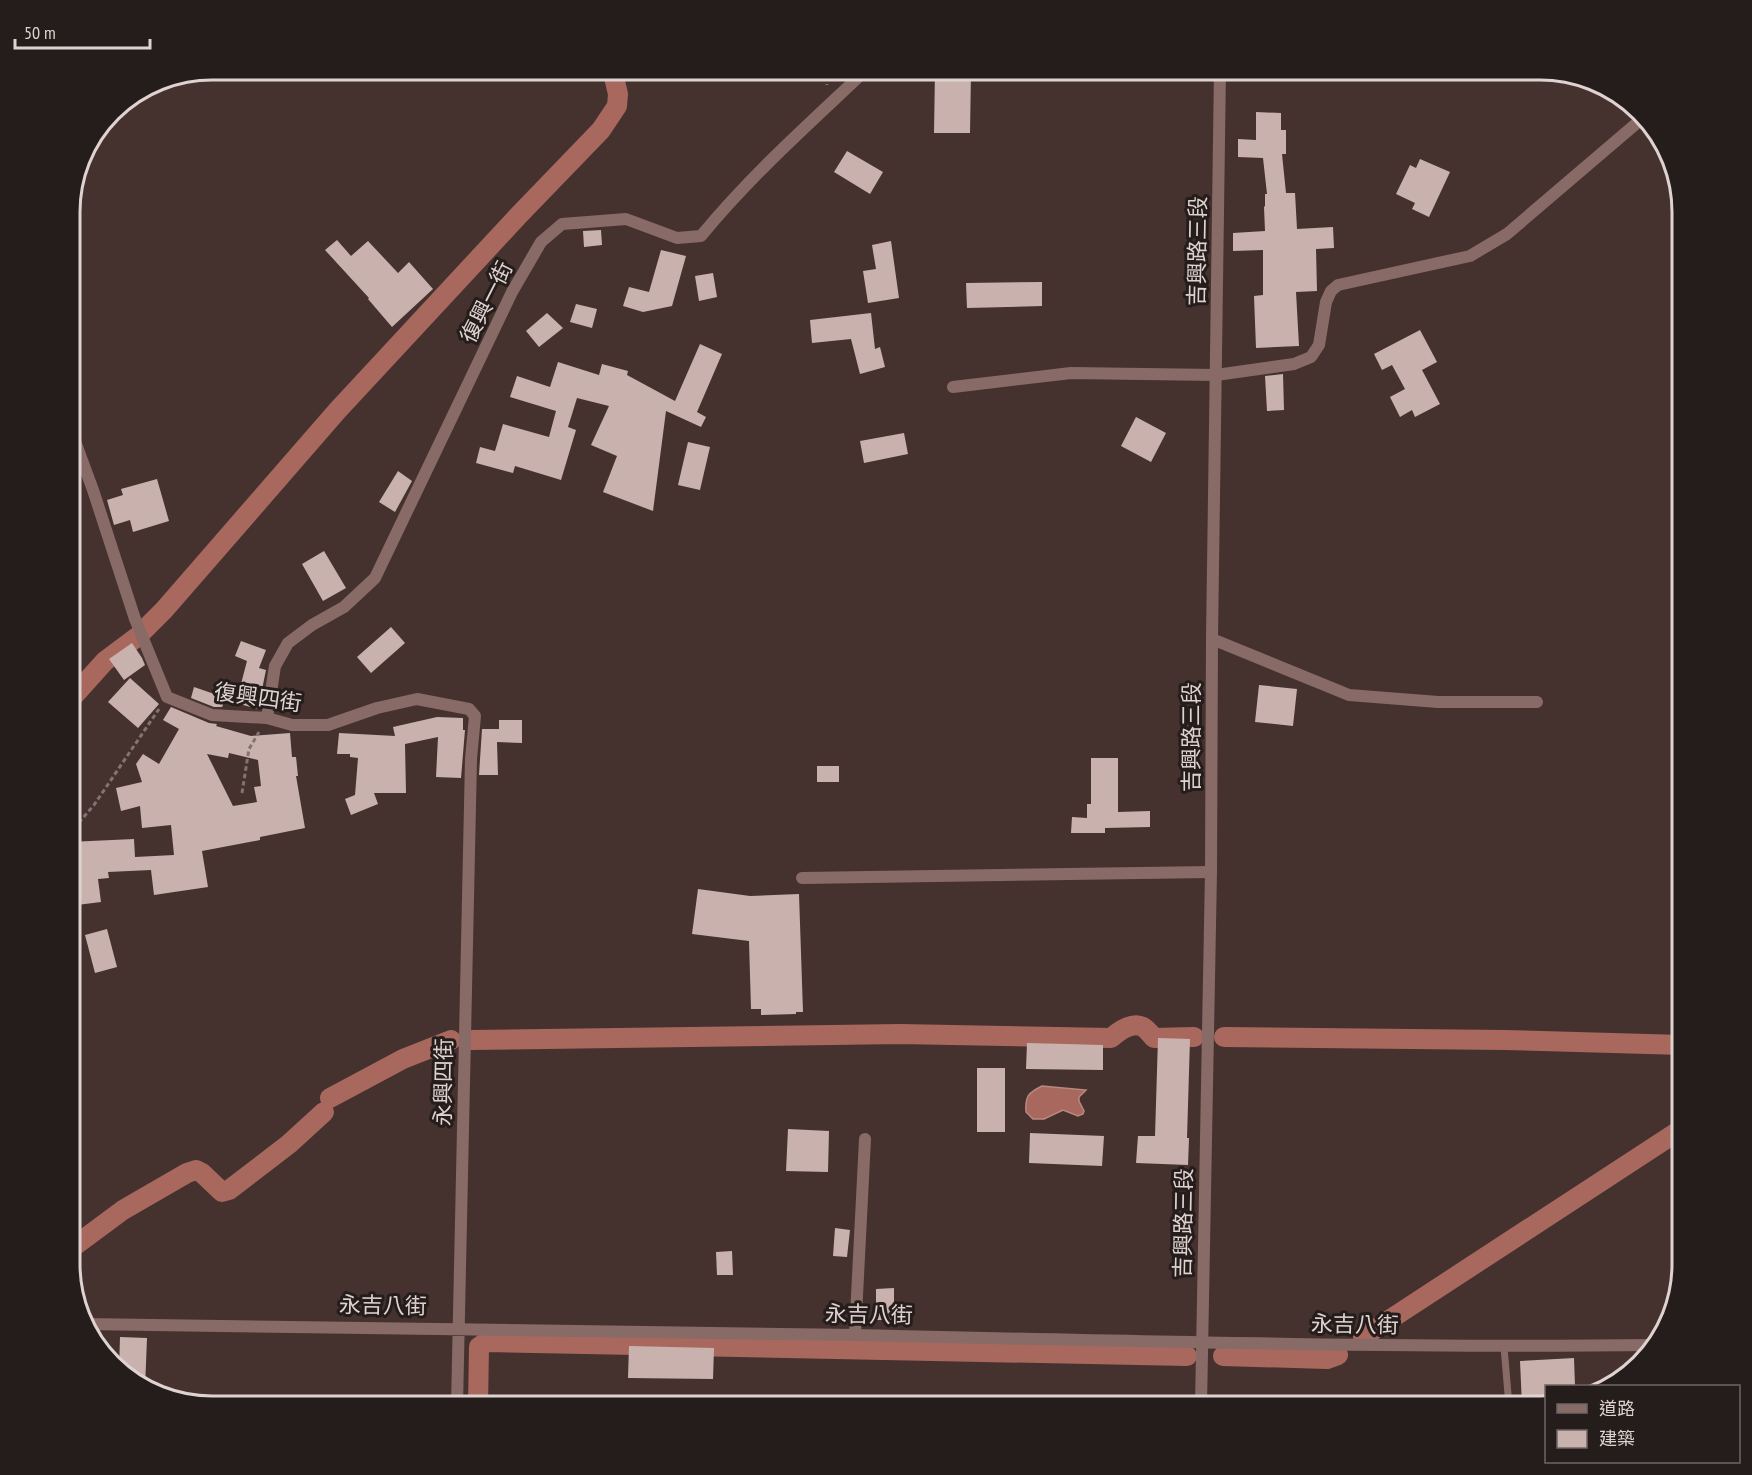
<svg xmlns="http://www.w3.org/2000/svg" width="1752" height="1475" viewBox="0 0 1752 1475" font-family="'PT Sans Narrow','Noto Sans TC',sans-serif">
	<rect width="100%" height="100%" fill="#45322f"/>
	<!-- water -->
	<path fill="#a9685e" stroke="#b98880" stroke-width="1.5" d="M1042,1086L1086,1090L1079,1097V1101L1084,1111L1083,1114L1078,1116L1063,1110L1044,1119H1033L1026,1112C1025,1096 1028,1093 1042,1086Z"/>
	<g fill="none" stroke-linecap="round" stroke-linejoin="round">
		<!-- canal -->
		<path stroke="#a9685e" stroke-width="20" d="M141,633L164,610L337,411L518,216L601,130L617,106L618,94L612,69
			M69,701L105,661L137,637
			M1224,1037L1505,1040L1683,1045
			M471,1040L900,1034L1111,1038C1119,1031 1132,1021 1143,1027C1147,1029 1151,1035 1154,1038L1194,1037
			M330,1098L403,1059L451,1040
			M69,1250L123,1210L187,1173L196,1170L202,1173L222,1192L229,1190L289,1144L324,1112
			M1363,1337L1683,1128
			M1223,1356L1327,1359L1338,1355
			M478,1406L479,1347L486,1342L1187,1356"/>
	</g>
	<!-- building -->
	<path fill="#c9b2ae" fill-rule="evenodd" d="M935,70L971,71L970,133H934Z
		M1256,112L1281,113V130H1286V154H1282L1286,193H1295L1297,229L1333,227L1334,248L1316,249L1317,291L1296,292L1299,346L1256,348L1254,296L1263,295V250L1233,251V233L1265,231L1264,207L1265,206V194H1267L1263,158L1238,157V139L1256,140Z
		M847,151L883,172L870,194L834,172Z
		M1420,159L1450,172L1429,217L1412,209L1415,203L1396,194L1410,165L1416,168Z
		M601,230L602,245L584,247L583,231Z
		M337,240L351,256L368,241L398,273L409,262L433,289L392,327L368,299L369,298L325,250Z
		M891,241L899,298L868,303L863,271L876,269L872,245Z
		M661,250L686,256L672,306L643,312L623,306L629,287L649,292Z
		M713,273L717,297L699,301L695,276Z
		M1042,282V306L967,308L966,283Z
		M576,304L597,309L592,328L570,322Z
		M547,313L563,328L539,347L526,331Z
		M871,313L875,349L880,347L885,367L860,374L851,339L812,343L810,320Z
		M1420,330L1437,362L1422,370L1440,404L1415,417L1412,410L1400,417L1390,397L1405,389L1392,365L1382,370L1374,354Z
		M700,344L722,354L697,412L706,417L701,427L666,411L653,511L603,492L617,456L591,445L609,406L577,398L568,427L576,430L561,480L515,466L513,473L476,463L480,447L495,451L503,424L549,437L556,411L510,397L517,376L550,387L558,362L599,375L602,364L628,371L627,375L675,401Z
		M1283,374L1284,410L1267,411L1265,376Z
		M1136,417L1166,433L1151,462L1121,446Z
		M904,433L908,454L864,463L860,441Z
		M688,442L710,447L700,490L678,485Z
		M398,471L412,481L395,512L379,502Z
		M157,479L169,521L133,532L130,520L114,525L107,500L123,495L121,489Z
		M324,551L346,588L323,601L302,564Z
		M391,627L405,643L371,673L357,657Z
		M241,641L266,650L259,668L266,670L258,709L236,703L247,661L235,656Z
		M132,643L142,658L145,665L124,680L109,659Z
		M130,678L159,704L138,728L108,702Z
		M1259,685L1297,689L1293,726L1255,722Z
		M194,687L226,698L222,707H214L191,698Z
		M171,707L209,723L217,724L216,726L251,736L290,733L292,757H296L298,776H296L305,828L260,837V840L202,851L208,887L154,895L151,870L108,872L109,878L98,879L101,902L69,906V869L73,868L69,842L134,839L135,857L174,855L171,825L142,828L140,806L121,811L116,788L142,782L136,764L143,754L159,764L179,729L163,720ZM229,753L258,760L261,786L254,787L257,802L233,806L207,754L228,758Z
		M437,717L463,718V730H465L461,778L436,777L438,737L405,744L406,793H374L378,804L351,815L345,799L355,795L358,758L350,757V754H337L339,733L395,736L393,727Z
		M499,720H522V743L497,742L498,775H479L482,729H499Z
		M1091,758H1118V812L1150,811V827L1105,828V833H1071L1072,817L1087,818V804H1091Z
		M817,766H839V782H817Z
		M698,889L750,896L799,894L803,1012H796V1014L761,1015V1009H751L749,941L692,934Z
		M107,929L117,967L95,973L85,935Z
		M1158,1038L1190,1039L1187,1138H1189L1188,1165L1136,1163L1138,1136H1155Z
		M1027,1043L1103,1045V1070L1026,1069Z
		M977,1068H1005V1132H977Z
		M788,1129L829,1131L828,1172L786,1171Z
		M1030,1133L1104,1136L1102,1166L1029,1163Z
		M835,1228L850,1230L847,1257L833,1256Z
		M732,1251L733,1275H717L716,1252Z
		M894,1288V1320H876V1289Z
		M120,1337L147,1338L145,1388L119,1371Z
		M629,1346L714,1348L713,1379L628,1378Z
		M1574,1358L1575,1386H1546V1405L1522,1406L1520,1361Z"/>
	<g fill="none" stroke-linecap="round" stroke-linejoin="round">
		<!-- path -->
		<path stroke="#847471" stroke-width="3" stroke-dasharray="4.5 3" stroke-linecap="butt" d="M826,69L827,85
			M1679,534L1675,669L1683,680
			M69,686L80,675
			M242,793L249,749L259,732
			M69,834L94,805L159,709"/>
		<!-- service -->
		<path stroke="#886b66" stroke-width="7" d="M1504,1347L1509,1406"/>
		<!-- minor -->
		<path stroke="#886b66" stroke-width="12" d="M953,387L1071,373L1216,375L1294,364L1311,357L1319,345L1326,302L1331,291L1338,285L1470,256L1507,234L1644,117
			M69,425L93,490L135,619L167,697L212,715L267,718L292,725H328L377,708L417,699L469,709L475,716L471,759L457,1406
			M1212,639L1349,695L1438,702H1537
			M267,718L275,666L288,643L312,625L344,607L375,578L512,292L541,242L562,224L626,219L677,238L701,236C751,175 810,123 867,69
			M802,878L1211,872
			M83,1324C341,1326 599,1329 857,1335C1123,1341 1389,1348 1655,1345
			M855,1335L865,1139"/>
		<!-- tertiary -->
		<path stroke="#886b66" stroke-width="12" d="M1201,1406L1211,872L1212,639L1220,69"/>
	</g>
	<g text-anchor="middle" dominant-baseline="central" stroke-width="6" stroke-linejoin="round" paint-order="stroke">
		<!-- street labels -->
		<g font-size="22" fill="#dfd3d1" stroke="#251d1b">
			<text transform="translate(1197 251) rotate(-89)">吉興路三段</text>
			<text transform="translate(486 302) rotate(-63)">復興一街</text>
			<text transform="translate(258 697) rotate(8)">復興四街</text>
			<text transform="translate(1191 737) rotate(-90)">吉興路三段</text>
			<text transform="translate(443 1082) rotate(-89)">永興四街</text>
			<text transform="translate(1183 1223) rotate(-89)">吉興路三段</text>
			<text transform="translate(383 1305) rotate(1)">永吉八街</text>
			<text transform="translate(869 1314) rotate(1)">永吉八街</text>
			<text transform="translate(1355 1324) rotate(1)">永吉八街</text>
		</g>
	</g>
	<!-- crop -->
	<path d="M0 0H1752V1475H0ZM212 80H1540A132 132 0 0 1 1672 212V1264A132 132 0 0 1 1540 1396H212A132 132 0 0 1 80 1264V212A132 132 0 0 1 212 80Z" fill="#251d1b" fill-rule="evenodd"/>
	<path fill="none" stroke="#dfd3d1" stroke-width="3" d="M212 80H1540A132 132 0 0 1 1672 212V1264A132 132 0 0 1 1540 1396H212A132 132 0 0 1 80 1264V212A132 132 0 0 1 212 80Z"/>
	<!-- legend -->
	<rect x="1545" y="1385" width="195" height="78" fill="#251d1b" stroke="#6f6664" stroke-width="1.5"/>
	<rect x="1557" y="1404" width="30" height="9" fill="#886b66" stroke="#6f6664" stroke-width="1.5"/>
	<text x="1599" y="1415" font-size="18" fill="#dfd3d1">道路</text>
	<rect x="1557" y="1430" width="30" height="18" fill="#c9b2ae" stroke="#6f6664" stroke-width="1.5"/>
	<text x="1599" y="1445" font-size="18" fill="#dfd3d1">建築</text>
	<!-- scale -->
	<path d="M15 39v9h135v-9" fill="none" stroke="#dfd3d1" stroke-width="3"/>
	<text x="24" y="39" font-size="18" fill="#dfd3d1" stroke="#251d1b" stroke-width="4.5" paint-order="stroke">50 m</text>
</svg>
